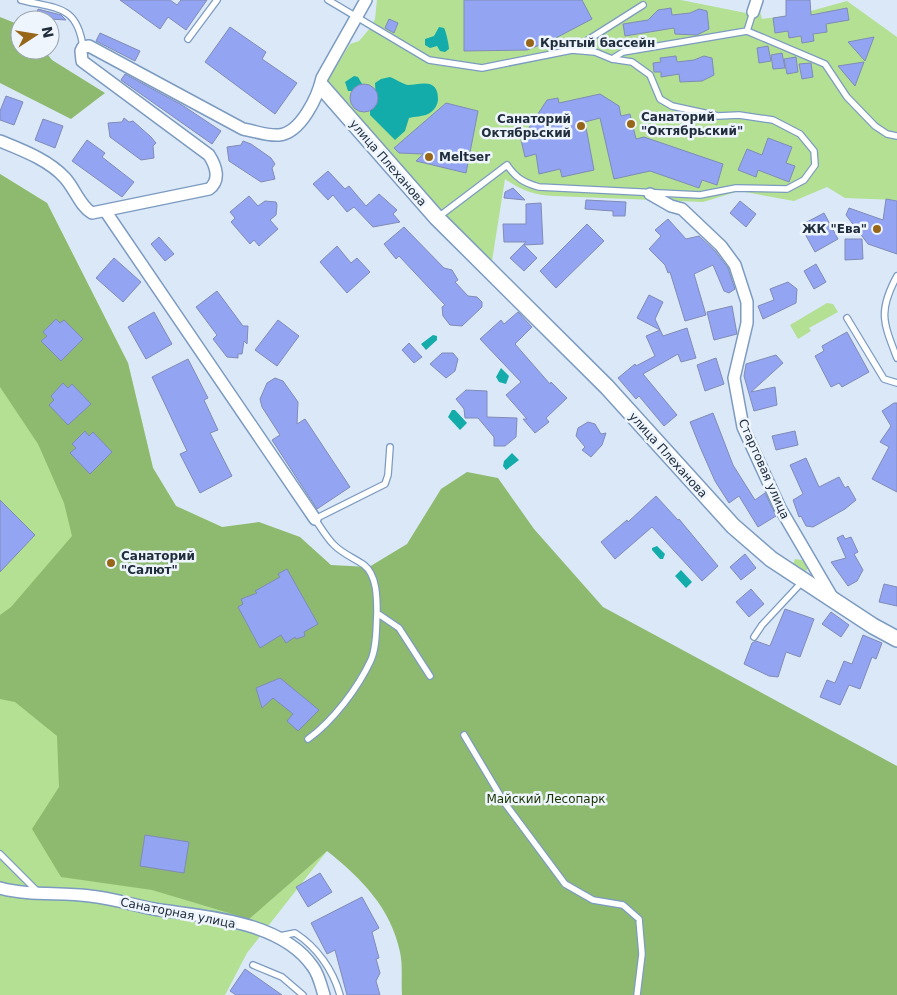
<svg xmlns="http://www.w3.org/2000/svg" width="897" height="995" viewBox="0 0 897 995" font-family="'DejaVu Sans',sans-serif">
	<rect width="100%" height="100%" fill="#dbe8f8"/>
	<!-- green -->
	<path fill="#b3e093" d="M377,0H681L746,13L760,11L762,19L800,14L847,1L897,37V200L845,198L827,187L794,201L739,191L703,202L554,196C534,195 522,191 505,179L491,267L327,81L350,44L359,41L371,27L375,19Z
		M0,174L47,203L128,363L153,468L176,506L222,527L327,851L247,953L225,995H0Z
		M827,303L833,304L838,312L809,328L811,331L798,339L790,325Z
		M795,559L802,560L810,566L802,576L792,566Z"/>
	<!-- forest -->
	<path fill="#8eba6f" d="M0,17L20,25V50H44L52,60L105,93L71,119L0,83Z
		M0,174L47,203L128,363L153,468L176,506L222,527L259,522L300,537L331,565L369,567L407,544L441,489L467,472L498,478L534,529L603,607L897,766V995H402C401,981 403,966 400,952C391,908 361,878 327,851L249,919L152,890L61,877L32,829L59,787L57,736L15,702L0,699V615L11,607L72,536L64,503L38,444L0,387Z"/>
	<!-- water -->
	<path fill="#13acaa" d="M439,27L444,28C446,31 449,45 449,49L445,52L440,51L437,46L430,48L425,45V39L434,36Z
		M354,76L358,77L362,84L352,91H348L345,82Z
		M390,77C396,79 402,84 408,85C419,85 438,77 438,99C438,105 434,111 428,114C422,117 415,116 409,118L405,131L395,140L370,115V110L376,103L375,83L381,79Z
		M433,335L437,336V340L426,350L421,344Z
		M501,368L509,376L506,384L499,382L496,377Z
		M452,410H455L467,423L460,430L448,417Z
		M512,453L519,460L506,470L503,466L504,461Z
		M657,546L665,554L663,559H660L652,550V548Z
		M681,570L692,582L686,588L675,576Z"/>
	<!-- building -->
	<path fill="#93a5f2" stroke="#808bb6" d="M120,0H170L177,5L181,0H207L186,30L168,17L160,29Z
		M464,0H582L592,19L550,41L527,50L464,51Z
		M786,0H810L811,15L847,8L849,20L826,24L827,32L813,34L814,41L802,43L801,36L789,38L788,31L775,33L773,18L786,16Z
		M671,8L672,15L690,13L699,9L707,11L709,29L697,35L675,34L674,28L625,36L623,24L648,20L658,10Z
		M38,9L61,15L66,20L36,18Z
		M389,19L398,23L394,33L385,28Z
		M230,27L266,52L262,59L297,83L275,114L205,62Z
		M100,33L140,51L135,61L96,41Z
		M874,37L865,61L848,42Z
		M768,46L771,61L759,63L757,48Z
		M782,53L785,68L773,69L771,55Z
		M676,56L677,62L694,60L704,56L712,58L714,75L702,81L680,82L679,74L661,77V72H654L653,63L661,62L660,58Z
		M796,57L798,72L787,74L784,59Z
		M864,62L855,86L838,66Z
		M811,63L813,77L802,79L799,64Z
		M125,74L182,105L221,131L212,144L121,80Z
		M350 98a14 14 0 1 1 28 0a14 14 0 1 1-28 0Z
		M600,94L619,106L621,116L630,114L636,139L644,137L723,164L717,185L702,180L699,188L650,171L614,179L600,118L585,122L594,170L562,177L560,169L539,174L536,154L525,157L521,140L547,100L558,98L559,103Z
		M6,96L23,102L14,125L0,120V111Z
		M446,103L478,111L466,173L416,161L423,154L399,153L394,148Z
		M124,118L129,122L133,121L151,137L156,143L153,146L154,158L141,160L110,137L108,123L122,122Z
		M43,119L63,126L55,148L35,140Z
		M768,138L792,147L786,163L795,166L789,182L758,170L756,177L738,170L747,149L762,155Z
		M87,140L105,153L102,157L134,182L122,197L72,161Z
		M243,141L251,144L271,158L275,164L272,168L275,179L261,182L229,161L227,147L241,145Z
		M328,171L345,189L349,186L366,206L379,194L397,210L393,214L400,222L373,227L354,207L347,212L333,195L328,200L313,184Z
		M513,188L525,200L504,198L505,192Z
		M249,196L258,206L265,201L276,202L277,205L276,215L270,220L278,229L259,246L254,240L250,244L231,222L235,218L230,212Z
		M886,199L897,201V254L868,244L846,215L849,208L883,220Z
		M586,200L626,202L625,216H613V211L585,209Z
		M740,201L756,214L746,227L730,213Z
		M541,203L543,244L524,245L537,258L524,271L510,258L526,242H504L503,224H526V204Z
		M824,213L838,239L815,252L804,232L808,229L805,223Z
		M668,219L686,239L699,236L715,251L728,268L735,289L729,293L724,291L713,265L694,274L706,315L685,321L670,272L668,273L665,265L649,249L661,236L655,230Z
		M587,224L604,241L556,288L540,271Z
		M404,227L444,268L452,270L458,280L455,282L468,296L477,297L482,302V307L462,326L450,325L443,316L442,307L445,305L399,256L396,259L384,244Z
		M159,237L174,254L165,261L151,244Z
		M845,239H862L863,259L845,260Z
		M337,246L351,263L357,258L370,272L347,293L320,262Z
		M114,258L141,282L123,302L96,278Z
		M816,264L826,282L814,289L804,271Z
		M788,282L797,289L796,303L763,319L758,306L774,300L770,289Z
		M217,291L243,326H248L247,344L244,341L242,354H238V358L227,357L213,339L217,335L196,307Z
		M649,295L663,302L655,319L663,336L687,328L696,358L681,362L678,354L643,374L677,415L664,426L639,396L636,399L618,378L635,364L636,366L655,356L646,336L660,330L637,318Z
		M732,306L737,334L714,340L707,312Z
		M154,312L172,344L146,359L128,327Z
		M518,312L532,327L515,344L550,384L551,382L567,398L546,418L549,422L535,433L523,419H527L506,395L521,382L480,339L501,320L504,324Z
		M56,319L60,323L64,320L83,339L61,361L41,341L47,336L43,332Z
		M278,320L299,336L277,366L255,350Z
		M847,332L869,372L842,387L839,383L831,387L815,356L824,351L822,346Z
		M409,343L422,357L414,363L402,350Z
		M442,353H453L458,359L455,371L446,378L430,364Z
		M776,355L783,363L751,392L775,387L777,405L754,411L744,376L746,364Z
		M716,358L724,384L705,391L697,365Z
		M188,359L208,398L204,400L218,430L210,433L232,476L200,493L180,454L187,451L152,377Z
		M275,378L283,381L298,402L297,424L305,419L350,487L317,509L272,440L280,435L262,407L260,399L267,383Z
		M63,383L68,388L72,384L91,404L68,425L49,405L54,400L51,396Z
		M466,390L487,391V417L517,418L516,437L505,446H494V437L478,418H465L464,409L456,399Z
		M894,403H897V492L872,479L889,447L880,442L891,426L882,411Z
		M713,413L733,465L755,500L765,493L776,516L758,527L739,496L729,503L715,481L700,447L690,422Z
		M588,422L595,424L601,434L606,433L602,445L591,457L582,450L585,447L576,436L578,428Z
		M85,431L89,436L93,432L112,452L90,474L70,453L76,448L72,444Z
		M795,431L798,445L776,450L772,436Z
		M806,458L819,487L839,477L845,488L848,486L856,500L845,509L813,527L806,526L801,516L799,517L793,500L803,494L790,465Z
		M656,496L678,520L679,519L718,566L702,581L652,527L615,559L601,542L627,520L628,522Z
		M0,500L35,535L0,572Z
		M843,535L845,539L851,537L858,552L854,554L863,570L857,581L848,586L831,562L846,558L837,538Z
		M745,554L756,568L741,580L730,567Z
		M287,569L318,624L304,632L305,636L296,639L295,637L286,643L281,635L260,648L238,607L243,604L241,599L257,593L255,591L280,577L278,574Z
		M884,584L897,587V606L879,602Z
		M751,589L764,604L749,617L736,602Z
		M785,609L814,619L800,657L786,652L778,677L769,676L744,664L752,643L756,641L770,646Z
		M831,612L849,625L841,637L822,624Z
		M863,635L882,643L876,659L872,657L860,689L849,685L840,705L820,697L827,680L835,683L844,661L852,664Z
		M280,678L319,710L298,731L287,721L293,714L273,698L262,708L256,688Z
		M145,835L189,842L184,873L140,866Z
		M320,873L332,892L308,907L296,887Z
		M362,897L379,928L372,932L379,958L376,959L380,973L376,981L380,995H347L335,950L327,954L311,923Z
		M245,969L282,995H236L230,991Z"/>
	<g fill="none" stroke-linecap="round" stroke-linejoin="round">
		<defs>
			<path id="service" d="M21,0C57,9 77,5 83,47
				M328,0L429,60L482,68L572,50L643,5
				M747,31L753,12
				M188,39L217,0
				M612,59L623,52L747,31L825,64L847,97L875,126L887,134L897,136
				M437,218L507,165C516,178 524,183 539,187L700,195L736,188L787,189L804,180L815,165L814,151L800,134L773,120L739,115L718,116L672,106L660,99L650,75L632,62L612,59L595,52L572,50
				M897,276C878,311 883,322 897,358
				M847,318L884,379L897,383
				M390,447L388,475L385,484L315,519C321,528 327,538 334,545C343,554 354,558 364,565C377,575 377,598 377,613L399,628L430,676
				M754,637L762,625L803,581
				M464,735L504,802L565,884L593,900L623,905L639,919L642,954L637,995
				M308,739C333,721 358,688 371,660C377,646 376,628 377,613
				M0,854L39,893
				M280,936L295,933C317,947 333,970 340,995
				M253,965L282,977L303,995"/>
			<path id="minor" d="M753,12L757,0
				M0,141C22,150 49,160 65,178C75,189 80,206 92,213L209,189C221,180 216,166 209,155L82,61L81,51L83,47L89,46L243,129C255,131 267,136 279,135C301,133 318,96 322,78L366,0
				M650,194L671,206L682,209L721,246L735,265L747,302V323L734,378L743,427L780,508L832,597
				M106,212L315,519
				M0,888C29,896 60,892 90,896C112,898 132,905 154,909C204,917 281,920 313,967C319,975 321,986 324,995"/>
			<path id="tertiary" d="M322,87L437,218L607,387L733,526L771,559L873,626L897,639"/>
		</defs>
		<!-- service casing -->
		<use href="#service" stroke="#7c9bc1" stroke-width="8"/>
		<!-- minor casing -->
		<use href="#minor" stroke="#7c9bc1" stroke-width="14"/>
		<!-- tertiary casing -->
		<use href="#tertiary" stroke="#7c9bc1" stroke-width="18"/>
		<!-- service -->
		<use href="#service" stroke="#fff" stroke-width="5.5"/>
		<!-- minor -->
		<use href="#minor" stroke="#fff" stroke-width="11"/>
		<!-- tertiary -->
		<use href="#tertiary" stroke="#fff" stroke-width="15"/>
	</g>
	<!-- markers -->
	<g fill="#976618" stroke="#eef5fd" stroke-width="2">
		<circle cx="530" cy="43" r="5"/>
		<circle cx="631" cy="124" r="5"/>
		<circle cx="581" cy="126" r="5"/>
		<circle cx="429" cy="157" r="5"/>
		<circle cx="877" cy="229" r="5"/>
		<circle cx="111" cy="563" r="5"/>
	</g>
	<g text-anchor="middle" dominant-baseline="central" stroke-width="5" stroke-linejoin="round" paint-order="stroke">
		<!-- poi labels -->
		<g font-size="12" font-weight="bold" fill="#202d3c" stroke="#eef5fd" text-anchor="start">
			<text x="540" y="43">Крытый бассейн</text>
			<text x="641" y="117">Санаторий<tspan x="641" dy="14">"Октябрьский"</tspan></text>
			<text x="571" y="119" text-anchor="end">Санаторий<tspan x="571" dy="14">Октябрьский</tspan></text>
			<text x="439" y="157">Meltser</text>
			<text x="867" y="229" text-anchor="end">ЖК "Ева"</text>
			<text x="121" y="556">Санаторий<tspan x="121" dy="14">"Салют"</tspan></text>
		</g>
		<!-- street labels -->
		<g font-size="12" fill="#202d3c" stroke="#eef5fd">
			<text transform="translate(388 163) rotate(49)">улица Плеханова</text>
			<text transform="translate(668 455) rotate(48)">улица Плеханова</text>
			<text transform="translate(764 469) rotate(66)">Стартовая улица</text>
			<text transform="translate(178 913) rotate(11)">Санаторная улица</text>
		</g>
		<!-- park labels -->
		<g font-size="12" fill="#1a3500" stroke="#eef5fd">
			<text x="546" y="799">Майский Лесопарк</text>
		</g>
	</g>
	<!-- north arrow -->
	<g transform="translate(35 35) rotate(78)"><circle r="24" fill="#eef5fd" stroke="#9ca5b0"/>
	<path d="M0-4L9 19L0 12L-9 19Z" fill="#976618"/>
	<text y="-8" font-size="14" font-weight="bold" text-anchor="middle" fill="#202d3c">N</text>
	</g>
</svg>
